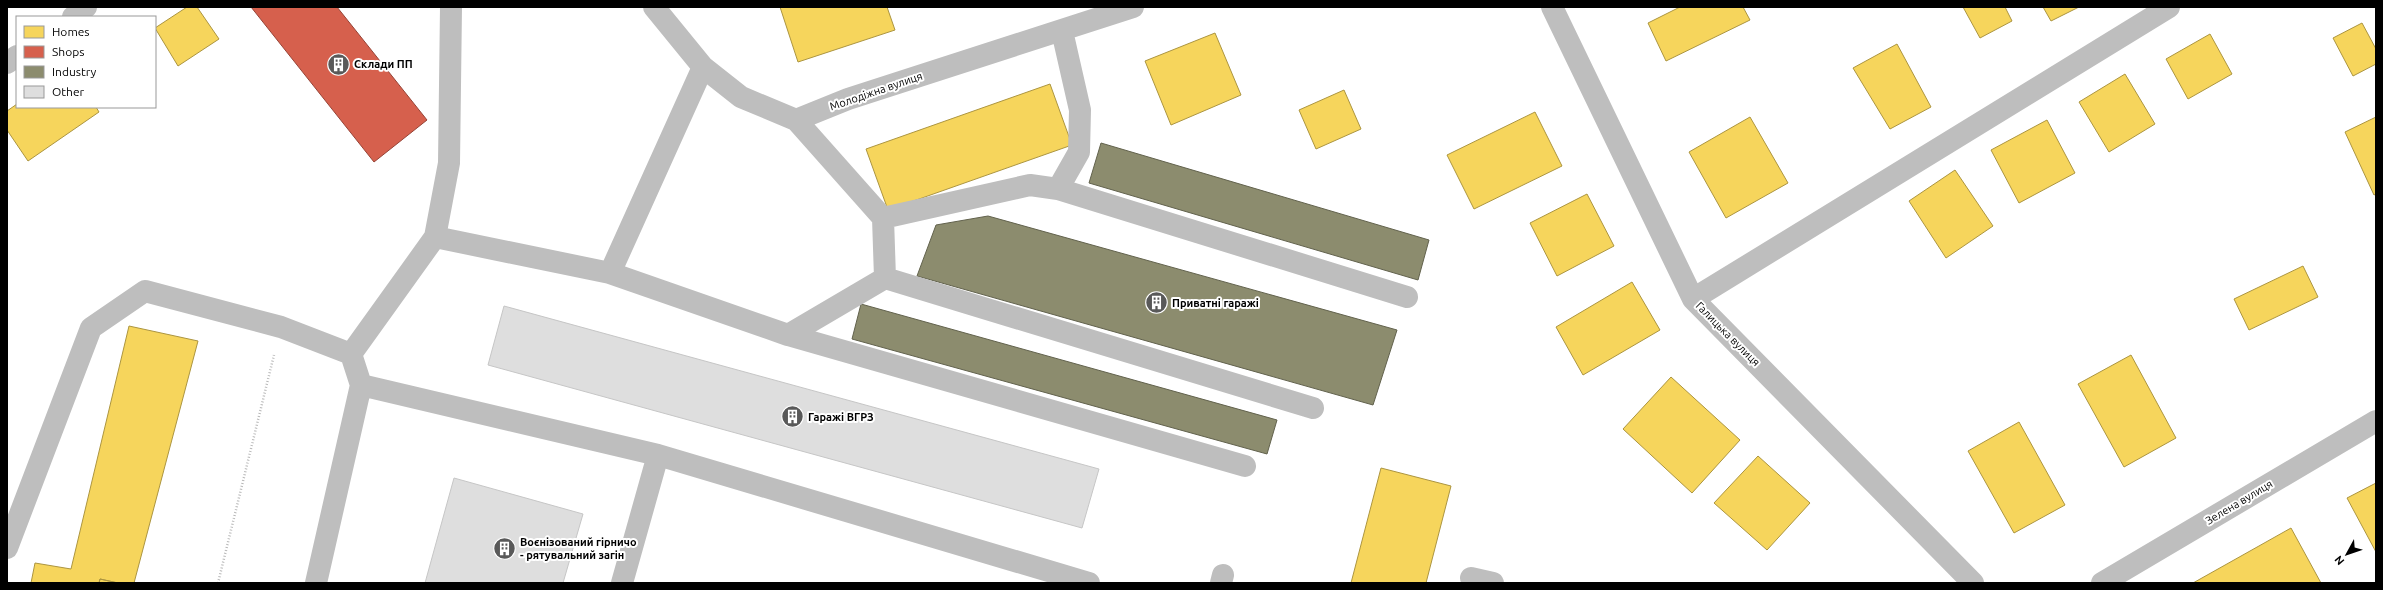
<svg xmlns="http://www.w3.org/2000/svg" width="2383" height="590" viewBox="0 0 2383 590" font-family="Ubuntu,sans-serif">
	<rect width="100%" height="100%" fill="#fff"/>
	<!-- homes -->
	<path fill="#f6d55c" stroke="#ac9540" d="M187,7H197L219,39L178,66L155,28Z
		M780,7H887L895,30L798,62Z
		M1680,7H1743L1750,20L1666,61L1648,23Z
		M1963,7H2005L2012,21L1980,38Z
		M2043,7H2079L2051,21Z
		M2362,23L2376,49V64L2353,76L2333,38Z
		M1215,33L1241,95L1171,125L1145,61Z
		M2210,34L2232,74L2188,99L2166,59Z
		M1897,44L1931,107L1890,129L1853,68Z
		M2125,74L2155,124L2109,152L2079,102Z
		M1050,84L1072,145L888,210L866,149Z
		M1344,90L1361,129L1316,149L1299,110Z
		M17,104V107H96L99,112L28,161L7,130V111Z
		M1535,112L1562,166L1474,209L1447,155Z
		M1750,117L1788,183L1726,218L1689,152Z
		M2376,117V194L2374,195L2345,132Z
		M2047,120L2075,173L2019,203L1991,150Z
		M1955,170L1993,226L1946,258L1909,201Z
		M1587,194L1614,246L1557,276L1530,223Z
		M2303,266L2318,297L2249,330L2234,299Z
		M1632,282L1660,330L1583,375L1556,327Z
		M129,326L198,341L134,583H118L100,579L99,583H31L35,563L71,569Z
		M2131,355L2176,438L2124,467L2078,384Z
		M1671,377L1740,440L1692,493L1623,429Z
		M2019,422L2065,505L2014,533L1968,451Z
		M1758,456L1810,503L1767,550L1714,503Z
		M1381,468L1451,486L1426,583H1351Z
		M2376,483V552L2347,498Z
		M2291,528L2321,583H2193Z
		M100,579L118,583H99Z"/>
	<!-- shops -->
	<path fill="#d6604d" stroke="#964336" d="M251,7H337L427,120L374,162Z"/>
	<!-- industry -->
	<path fill="#8c8c6e" stroke="#62624d" d="M1101,143L1429,240L1418,280L1089,183Z
		M988,216L1397,330L1373,405L917,276L936,225Z
		M861,304L1277,420L1267,454L852,339Z"/>
	<!-- building -->
	<path fill="#dedede" stroke="#c6c6c6" d="M504,306L1099,469L1082,528L488,365Z
		M454,478L583,514L563,583H425Z"/>
	<g fill="none" stroke-linecap="round" stroke-linejoin="round">
		<!-- path -->
		<path stroke="#b9b9b9" stroke-width="2.5" stroke-dasharray="1 2" stroke-linecap="butt" d="M218,583L274,355"/>
		<!-- minor -->
		<path stroke="#bebebe" stroke-width="22" d="M654,7L703,67L741,97L796,120L848,99L1133,7
			M1552,7L1693,299L1973,583
			M73,17L86,7
			M7,63L17,56
			M796,120L883,218L885,278
			M1058,189L1079,152L1080,110L1062,31
			M883,218L1030,185L1058,189L1407,297
			M435,237L610,273L703,67
			M610,273L788,335L885,278L1313,408
			M1693,299L2169,7
			M788,335L1245,466
			M361,385L658,455L1089,583
			M7,548L91,328L145,291L281,327L351,354
			M1471,578L1493,583
			M316,583L361,385L351,354L435,237L449,163L451,7
			M622,583L658,455
			M1221,583L1223,575
			M2102,583L2376,421"/>
	</g>
	<!-- icons -->
	<defs>
		<symbol id="building-disc" viewBox="-11 -11 22 22"><circle r="9.5" fill="#595959" stroke="#fff"/><path d="M-4-6H4V6H1V3H-1V6H-4ZM-2.5-4.3h1.7v1.8h-1.7ZM.8-4.3h1.7v1.8H.8ZM-2.5-1h1.7V.8h-1.7ZM.8-1h1.7V.8H.8Z" fill="#fff"/></symbol>
	</defs>
	<g fill-rule="evenodd">
		<use href="#building-disc" x="326" y="52" width="25" height="25"/>
		<use href="#building-disc" x="1144" y="290" width="25" height="25"/>
		<use href="#building-disc" x="780" y="404" width="25" height="25"/>
		<use href="#building-disc" x="492" y="536" width="25" height="25"/>
	</g>
	<g text-anchor="middle" dominant-baseline="central" stroke-width="4" stroke-linejoin="round" paint-order="stroke">
		<!-- poi labels -->
		<g font-size="11" font-weight="bold" fill="#000" stroke="#fff" text-anchor="start">
			<text x="354" y="64">Склади ПП</text>
			<text x="1172" y="303">Приватні гаражі</text>
			<text x="808" y="417">Гаражі ВГРЗ</text>
			<text x="520" y="542">Воєнізований гірничо<tspan x="520" dy="13">- рятувальний загін</tspan></text>
		</g>
		<!-- street labels -->
		<g font-size="11" fill="#000" stroke="#fff">
			<text transform="translate(876 91) rotate(-19)">Молодіжна вулиця</text>
			<text transform="translate(1728 334) rotate(45)">Галицька вулиця</text>
			<text transform="translate(2239 502) rotate(-31)">Зелена вулиця</text>
		</g>
	</g>
	<!-- border -->
	<rect width="2383" height="590" fill="none" stroke="#000000" stroke-width="16"/>
	<!-- legend -->
	<rect x="16" y="16" width="140" height="92" fill="#ffffff" stroke="#999999"/>
	<rect x="24" y="26" width="20" height="12" fill="#f6d55c" stroke="#999999"/>
	<text x="52" y="36" font-size="12" fill="#000000">Homes</text>
	<rect x="24" y="46" width="20" height="12" fill="#d6604d" stroke="#999999"/>
	<text x="52" y="56" font-size="12" fill="#000000">Shops</text>
	<rect x="24" y="66" width="20" height="12" fill="#8c8c6e" stroke="#999999"/>
	<text x="52" y="76" font-size="12" fill="#000000">Industry</text>
	<rect x="24" y="86" width="20" height="12" fill="#dedede" stroke="#999999"/>
	<text x="52" y="96" font-size="12" fill="#000000">Other</text>
	<!-- north arrow -->
	<g transform="translate(2347 554) rotate(230)" stroke="#ffffff" stroke-width="3" paint-order="stroke">
	<path d="M0-3L7 15L0 10L-7 15Z" fill="#000000"/>
	<text y="-6" font-size="11" font-weight="bold" text-anchor="middle" fill="#000000">N</text>
	</g>
</svg>
